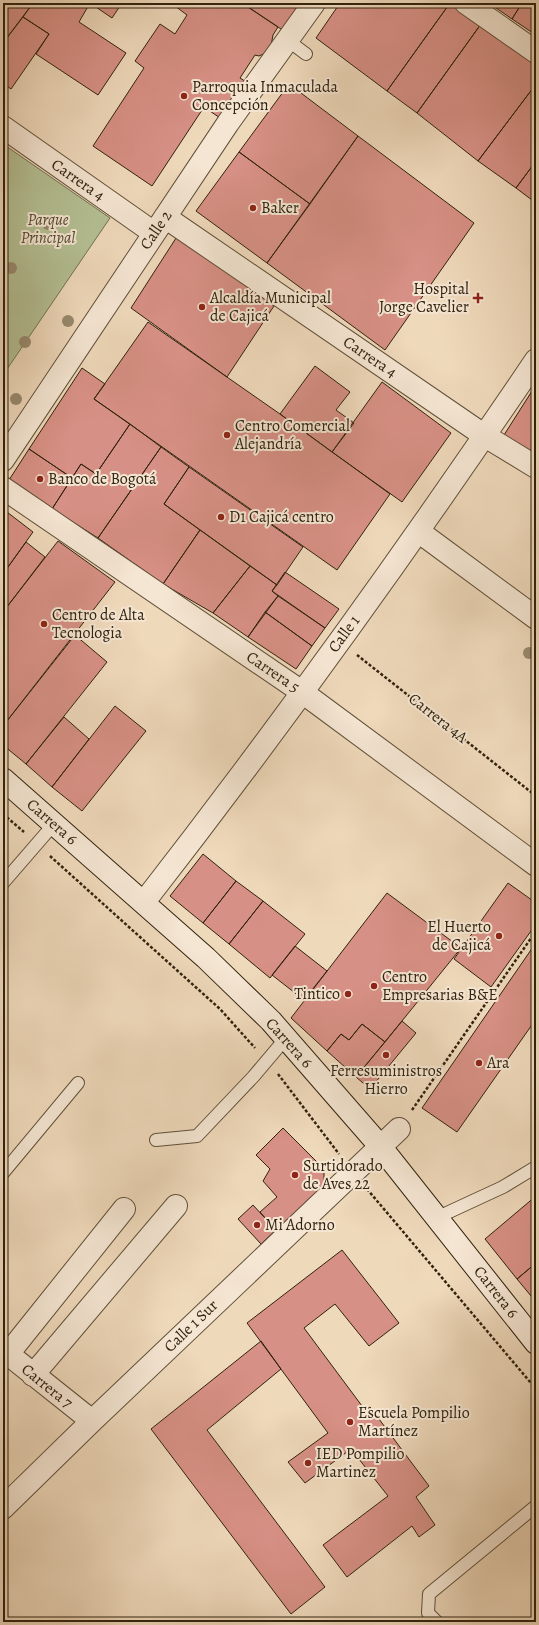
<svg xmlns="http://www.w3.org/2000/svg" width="539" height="1625" viewBox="0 0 539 1625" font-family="Alegreya,serif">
	<rect width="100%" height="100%" fill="#efd9bb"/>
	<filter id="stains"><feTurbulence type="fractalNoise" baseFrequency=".005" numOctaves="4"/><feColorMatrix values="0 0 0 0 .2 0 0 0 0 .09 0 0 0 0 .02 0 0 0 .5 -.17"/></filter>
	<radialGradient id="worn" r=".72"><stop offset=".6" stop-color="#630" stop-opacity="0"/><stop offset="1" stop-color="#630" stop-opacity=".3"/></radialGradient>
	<!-- green -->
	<path fill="#b4c094" stroke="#727151" d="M3,144L110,218L3,375Z"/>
	<!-- building -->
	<path fill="#d79085" stroke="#30220e" d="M3,3H33L3,43Z
		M33,3H90L79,22L126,53L98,95L36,54L49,34L23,17Z
		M90,3H122L112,18Z
		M171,3H242L278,27L273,35L270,51L259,56L255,55L240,78L251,85L226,122L204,107L152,186L93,146L144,68L135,61L160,24L175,34L187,15Z
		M242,3H304L284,31Z
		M340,3H450L387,91L316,38Z
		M450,3L481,24L417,113L387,91Z
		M489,3H522L512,19Z
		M522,3H536V35L512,19Z
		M23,17L49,34L11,89L3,83V43Z
		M481,24L536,66V84L478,161L417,113Z
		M289,84L358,136L310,204L239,152Z
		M536,84V161L516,188L478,161Z
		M358,136L474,223L385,350L267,263Z
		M239,152L310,204L267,263L196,211Z
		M536,161V203L516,188Z
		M178,235L274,306L227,377L131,308Z
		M148,322L280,414L390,494L337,570L94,399Z
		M315,366L350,392L336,410L354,423L332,452L280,414Z
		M82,368L105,384L94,399L130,424L96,474L81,464L72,478L29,449Z
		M382,382L451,433L402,502L332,452Z
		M532,391L536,394V454L504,435Z
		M130,424L161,447L98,538L52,509L81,464L96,474Z
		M161,447L189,467L164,504L200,530L163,584L98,538Z
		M29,449L72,478L52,509L9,480Z
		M189,467L303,547L277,585L164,504Z
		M3,509L33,532L3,574Z
		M200,530L250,566L213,613L163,584Z
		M58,541L115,582L3,726V612Z
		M26,542L45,557L3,612V574Z
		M250,566L277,585L272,591L278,596L248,637L213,613Z
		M285,572L339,609L325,628L272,591Z
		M278,596L325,628L312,646L265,612Z
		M265,612L312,646L296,669L248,637Z
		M75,635L107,662L26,764L3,745V726Z
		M115,706L146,731L82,811L52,787Z
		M64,717L89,739L52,787L26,764Z
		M203,854L236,881L203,923L170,896Z
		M236,881L263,901L229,944L203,923Z
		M508,883L536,903V924L491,987L454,959Z
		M387,893L461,948L385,1042L362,1024L349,1040L341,1034L327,1051L291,1018Z
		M263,901L305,934L270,978L229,944Z
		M295,946L327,971L304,1000L272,975Z
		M533,947L536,949V1019L457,1132L422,1108Z
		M402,1021L416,1033L370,1089L356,1077Z
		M362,1024L385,1042L356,1077L327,1051L341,1034L349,1040Z
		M283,1128L324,1169V1186L276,1230L260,1212L277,1197L263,1181L270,1169L256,1155Z
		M536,1196V1263L517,1279L485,1239Z
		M253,1205L276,1230L261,1244L238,1219Z
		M342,1250L399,1323L369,1346L335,1304L304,1328L365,1410L370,1407L429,1486L416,1497L435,1525L419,1537L412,1526L347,1577L323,1545L388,1496L351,1449L305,1483L288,1462L328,1433L247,1323Z
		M536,1263V1302L517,1279Z
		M261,1341L281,1369L207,1430L325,1587L291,1614L151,1429Z"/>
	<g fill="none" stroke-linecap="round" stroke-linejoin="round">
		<defs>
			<path id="lane" d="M286,39L306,54
				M3,883L54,824
				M156,1140L197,1136L253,1077L286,1038
				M3,1173L78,1083
				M436,1218L503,1187L536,1167
				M437,1622L428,1613L429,1594L536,1506"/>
			<path id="street" d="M466,3L536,52
				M3,127L154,233
				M165,217L485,436L536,467
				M3,460L228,123L314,3
				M3,488L302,692L536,865
				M418,531L536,618
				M144,902C281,726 411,545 536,360
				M3,1350L92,1421
				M8,1354L124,1209
				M33,1375L176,1206
				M3,1508L92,1421L399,1129"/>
			<path id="secondary" d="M3,779L206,958L271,1021L380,1146L536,1343"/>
		</defs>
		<!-- lane casing -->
		<use href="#lane" stroke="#605039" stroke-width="14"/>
		<!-- street casing -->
		<use href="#street" stroke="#605039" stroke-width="24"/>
		<!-- secondary casing -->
		<use href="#secondary" stroke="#30220e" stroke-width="24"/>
		<!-- path -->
		<path stroke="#30220e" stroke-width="2.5" stroke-dasharray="3 2" stroke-linecap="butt" d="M357,655L536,796
			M3,814L24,832
			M50,856L220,1009L255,1048
			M278,1074L339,1154
			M412,1110L536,931
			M367,1189L536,1389"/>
		<!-- lane -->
		<use href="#lane" stroke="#f5e6d3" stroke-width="12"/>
		<!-- street -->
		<use href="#street" stroke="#f5e6d3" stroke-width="22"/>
		<!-- secondary -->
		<use href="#secondary" stroke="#f5e6d3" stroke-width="22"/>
	</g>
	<!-- trees -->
	<g fill="#988a6f">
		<circle cx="48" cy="224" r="6"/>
		<circle cx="11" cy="268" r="6"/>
		<circle cx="68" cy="321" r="6"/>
		<circle cx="25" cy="342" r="6"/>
		<circle cx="16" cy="399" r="6"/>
		<circle cx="529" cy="653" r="6"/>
	</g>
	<!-- markers -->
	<g fill="#8f2418" stroke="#f5e6d3" stroke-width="1.5">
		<circle cx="184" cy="96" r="4"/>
		<circle cx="253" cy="208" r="4"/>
		<path d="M476 292h4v4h4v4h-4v4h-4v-4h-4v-4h4z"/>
		<circle cx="202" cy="307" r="4"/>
		<circle cx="227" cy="435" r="4"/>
		<circle cx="40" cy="479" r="4"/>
		<circle cx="221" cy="517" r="4"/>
		<circle cx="44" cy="624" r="4"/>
		<circle cx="499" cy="936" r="4"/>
		<circle cx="374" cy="986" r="4"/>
		<circle cx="348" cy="994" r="4"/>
		<circle cx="386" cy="1055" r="4"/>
		<circle cx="479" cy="1063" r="4"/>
		<circle cx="295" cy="1175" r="4"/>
		<circle cx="257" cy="1225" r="4"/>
		<circle cx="350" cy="1422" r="4"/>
		<circle cx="308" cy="1463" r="4"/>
	</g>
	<g text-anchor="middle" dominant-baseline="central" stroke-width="4" stroke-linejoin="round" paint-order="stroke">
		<!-- poi labels -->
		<g font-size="16" fill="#30220e" stroke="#f5e6d3" text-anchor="start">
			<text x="192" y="87">Parroquia Inmaculada<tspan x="192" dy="18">Concepción</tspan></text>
			<text x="261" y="208">Baker</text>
			<text x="469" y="289" text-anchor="end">Hospital<tspan x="469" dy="18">Jorge Cavelier</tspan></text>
			<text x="210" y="298">Alcaldía Municipal<tspan x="210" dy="18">de Cajicá</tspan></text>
			<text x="235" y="426">Centro Comercial<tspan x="235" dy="18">Alejandría</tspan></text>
			<text x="48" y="479">Banco de Bogotá</text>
			<text x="229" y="517">D1 Cajicá centro</text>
			<text x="52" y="615">Centro de Alta<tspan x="52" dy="18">Tecnologia</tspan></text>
			<text x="491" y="927" text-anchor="end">El Huerto<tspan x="491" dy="18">de Cajicá</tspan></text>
			<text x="382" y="977">Centro<tspan x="382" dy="18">Empresarias B&amp;E</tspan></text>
			<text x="340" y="994" text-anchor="end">Tintico</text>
			<text x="487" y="1063">Ara</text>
			<text x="386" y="1071" text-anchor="middle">Ferresuministros<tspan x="386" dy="18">Hierro</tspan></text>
			<text x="303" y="1166">Surtidorado<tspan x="303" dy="18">de Aves 22</tspan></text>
			<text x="265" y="1225">Mi Adorno</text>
			<text x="358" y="1413">Escuela Pompilio<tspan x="358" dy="18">Martínez</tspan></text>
			<text x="316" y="1454">IED Pompilio<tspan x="316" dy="18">Martinez</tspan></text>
		</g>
		<!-- street labels -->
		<g font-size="16" fill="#30220e" stroke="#f5e6d3">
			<text transform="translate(78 180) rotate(35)">Carrera 4</text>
			<text transform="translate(156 230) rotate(-56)">Calle 2</text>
			<text transform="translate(370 357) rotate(34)">Carrera 4</text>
			<text transform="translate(344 634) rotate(-54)">Calle 1</text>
			<text transform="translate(273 672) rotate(34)">Carrera 5</text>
			<text transform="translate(438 718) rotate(38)">Carrera 4A</text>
			<text transform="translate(52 822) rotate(41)">Carrera 6</text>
			<text transform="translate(289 1043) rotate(48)">Carrera 6</text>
			<text transform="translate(496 1292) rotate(52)">Carrera 6</text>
			<text transform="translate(191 1326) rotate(-44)">Calle 1 Sur</text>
			<text transform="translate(47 1386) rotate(39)">Carrera 7</text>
		</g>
		<!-- park labels -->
		<g font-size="16" font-style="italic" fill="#514a30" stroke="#f5e6d3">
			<text x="48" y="220">Parque<tspan x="48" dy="18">Principal</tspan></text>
		</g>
	</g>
	<!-- margin -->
	<rect width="539" height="1625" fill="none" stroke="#efd9bb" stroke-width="16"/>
	<rect x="4" y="4" width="531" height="1617" fill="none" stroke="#30220e" stroke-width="2"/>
	<rect x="8" y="8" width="523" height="1609" fill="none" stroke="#30220e"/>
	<rect width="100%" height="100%" filter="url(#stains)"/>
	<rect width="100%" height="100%" fill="url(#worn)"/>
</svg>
